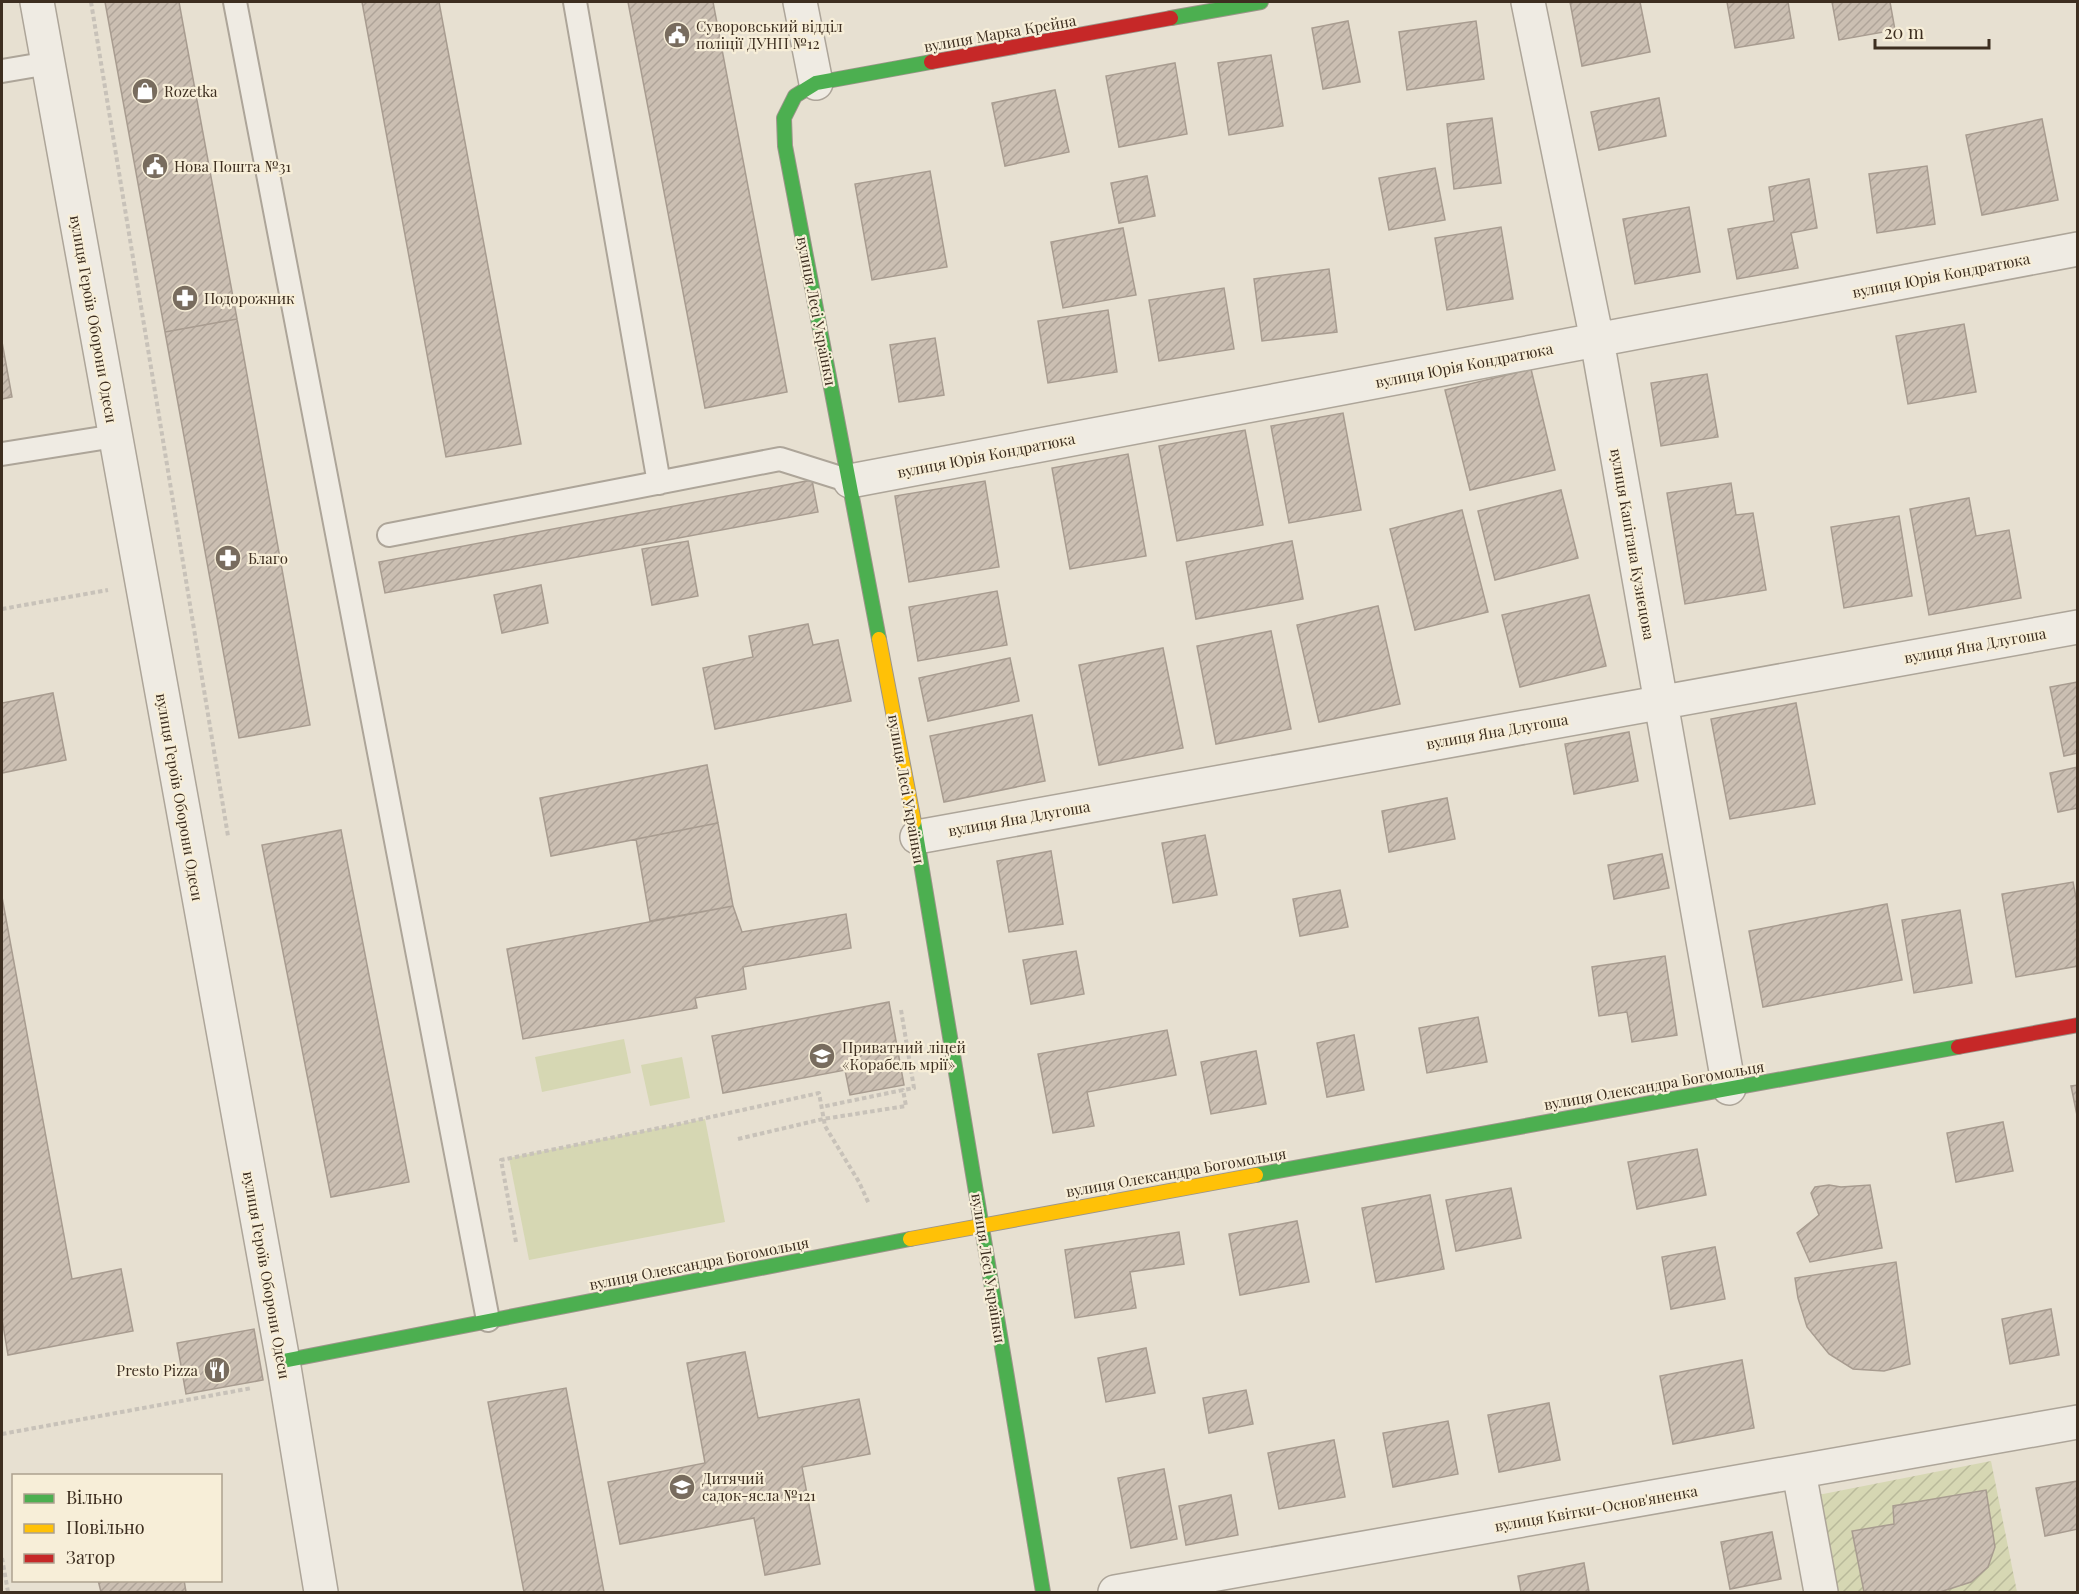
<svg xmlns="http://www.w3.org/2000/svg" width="2079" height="1594" viewBox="0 0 2079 1594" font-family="'Playfair Display',serif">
	<defs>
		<pattern id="garden-furrows" width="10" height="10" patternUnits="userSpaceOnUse" patternTransform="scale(1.5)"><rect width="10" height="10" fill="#d6d7b3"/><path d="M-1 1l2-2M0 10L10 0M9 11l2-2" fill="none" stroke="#b9b99a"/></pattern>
		<pattern id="building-hatch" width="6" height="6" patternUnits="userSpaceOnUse" patternTransform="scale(1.5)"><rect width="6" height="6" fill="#cbbfb2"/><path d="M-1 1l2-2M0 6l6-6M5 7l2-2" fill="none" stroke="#afa499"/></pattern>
	</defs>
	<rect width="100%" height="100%" fill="#e7e0d1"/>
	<!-- green -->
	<path fill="#d6d7b3" d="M624,1039L631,1073L542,1092L535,1057Z
		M682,1057L690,1098L650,1106L641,1065Z
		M705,1119L725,1222L529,1260L509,1158Z"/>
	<!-- garden -->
	<path fill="url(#garden-furrows)" d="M1991,1461L2017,1592H1838L1818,1495Z"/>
	<!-- building -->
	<path fill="url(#building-hatch)" stroke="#a89c90" stroke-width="1.5" d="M105,2H179L237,319L165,332Z
		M362,2H439L521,444L446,457Z
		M628,2H713L787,392L705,408Z
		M1570,2H1640L1650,52L1582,66Z
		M1727,2H1788L1794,38L1735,48Z
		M1832,2H1890L1895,30L1839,40Z
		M1348,21L1360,82L1323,89L1312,28Z
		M1476,21L1484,79L1407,90L1399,32Z
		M1271,55L1283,126L1229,135L1218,63Z
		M1175,63L1187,134L1119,147L1106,76Z
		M1055,90L1069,152L1005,166L992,103Z
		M1659,98L1666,136L1599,150L1591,112Z
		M1492,118L1501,183L1454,189L1447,124Z
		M2042,119L2058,200L1982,215L1966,135Z
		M1927,166L1935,224L1877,233L1869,174Z
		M1435,168L1445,220L1389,230L1379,178Z
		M930,171L947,267L872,280L855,184Z
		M1147,176L1155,216L1119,223L1111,183Z
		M1809,179L1817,228L1791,233L1798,268L1737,279L1728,229L1774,221L1769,187Z
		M1689,207L1700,272L1635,284L1623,219Z
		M1501,227L1513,299L1447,310L1435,238Z
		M1123,228L1136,295L1063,308L1051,242Z
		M1329,269L1337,332L1262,341L1254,279Z
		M1224,288L1234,349L1159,361L1149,300Z
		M1108,310L1117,372L1048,383L1038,321Z
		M237,319L310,725L239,738L165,332Z
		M1964,324L1976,392L1908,404L1896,336Z
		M935,338L944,395L899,402L890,345Z
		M2,342L12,397L2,399Z
		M1531,369L1555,470L1470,490L1445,390Z
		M1707,374L1718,437L1661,446L1651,383Z
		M1343,413L1361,510L1289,523L1271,426Z
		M1245,430L1263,525L1177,541L1159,446Z
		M1128,454L1146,556L1070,569L1052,468Z
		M812,480L818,512L385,593L379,562Z
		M985,481L999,567L909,582L895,496Z
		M1731,483L1736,515L1753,513L1766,590L1685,604L1667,493Z
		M1561,490L1578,558L1495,580L1478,511Z
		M1969,498L1976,536L2009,530L2021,598L1929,615L1910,509Z
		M1462,510L1488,612L1415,630L1390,529Z
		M1899,516L1912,596L1844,608L1831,527Z
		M688,541L698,596L652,605L642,549Z
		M1292,541L1303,599L1196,619L1186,562Z
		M541,585L548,623L502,633L494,595Z
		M997,591L1007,645L918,661L909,607Z
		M1589,595L1606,666L1520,687L1502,615Z
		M1378,606L1400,704L1319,722L1297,625Z
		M808,624L813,645L838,640L851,701L715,729L703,668L753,657L749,636Z
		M1271,631L1291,729L1216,744L1197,646Z
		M1163,648L1183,748L1099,765L1079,665Z
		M1010,658L1019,701L928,721L919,678Z
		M2078,682V753L2064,756L2050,687Z
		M53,693L66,760L2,773V703Z
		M1796,703L1815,804L1730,819L1711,719Z
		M1032,715L1045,781L944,802L930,736Z
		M1629,732L1638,781L1574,794L1565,744Z
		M707,765L718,823L551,856L540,798Z
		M2078,767V808L2058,812L2050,773Z
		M1447,798L1455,839L1389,852L1382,811Z
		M718,823L733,906L650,921L636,839Z
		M341,830L409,1182L331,1197L262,845Z
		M1205,835L1217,895L1173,903L1162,843Z
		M1051,851L1063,924L1009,932L997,861Z
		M1662,854L1669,888L1614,899L1608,865Z
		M2073,882L2078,908V966L2016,977L2002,894Z
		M1340,890L1348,927L1300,936L1293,899Z
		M2,897L72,1279L121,1269L133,1331L8,1355L2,1319Z
		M1887,904L1902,980L1763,1007L1749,931Z
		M733,906L742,932L846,914L851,948L743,967L746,989L695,998L697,1008L523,1039L507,949Z
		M1960,910L1972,983L1914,993L1902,920Z
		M1076,951L1084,994L1031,1004L1023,960Z
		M1665,956L1677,1035L1632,1042L1627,1012L1599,1016L1592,967Z
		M889,1002L904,1085L850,1095L845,1070L723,1093L712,1036Z
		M1478,1017L1487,1062L1427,1073L1419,1028Z
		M1167,1030L1176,1075L1087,1092L1094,1126L1053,1133L1038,1054Z
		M1354,1035L1364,1090L1327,1097L1317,1043Z
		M1256,1051L1266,1104L1211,1114L1201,1062Z
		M2078,1085V1120L2071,1086Z
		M2003,1122L2013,1171L1956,1182L1947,1133Z
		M1697,1149L1706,1195L1637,1209L1628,1162Z
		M1829,1185L1841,1187L1870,1185L1882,1248L1810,1262L1797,1233L1819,1215L1811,1193L1815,1187Z
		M1511,1188L1521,1238L1456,1251L1446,1200Z
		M1430,1195L1444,1269L1376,1282L1362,1208Z
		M1297,1221L1309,1282L1240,1295L1229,1234Z
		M1179,1232L1184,1264L1130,1272L1136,1308L1075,1318L1065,1250Z
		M1715,1247L1725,1299L1671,1309L1662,1257Z
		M1896,1262L1910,1364L1884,1371L1853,1369L1829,1354L1807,1327L1798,1298L1795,1278Z
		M2051,1309L2059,1355L2010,1364L2002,1319Z
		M254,1329L263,1380L186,1394L177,1343Z
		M1146,1348L1155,1393L1106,1402L1098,1358Z
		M745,1352L758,1418L859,1399L870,1454L802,1467L820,1564L765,1575L754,1518L620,1544L608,1482L705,1463L687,1363Z
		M1742,1360L1754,1428L1673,1444L1660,1376Z
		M566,1388L604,1592H524L488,1402Z
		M1246,1390L1253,1424L1209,1433L1203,1398Z
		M1549,1403L1560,1460L1499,1472L1488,1415Z
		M1448,1421L1458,1474L1393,1487L1383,1433Z
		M1334,1440L1345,1497L1279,1509L1268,1453Z
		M1164,1469L1177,1539L1131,1548L1118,1478Z
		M2078,1481V1529L2045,1536L2036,1488Z
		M1986,1490L1995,1547L1988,1567L1971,1582L1940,1592H1864L1852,1531L1894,1524L1893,1506Z
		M1231,1495L1238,1535L1186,1545L1179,1506Z
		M1772,1532L1781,1579L1730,1589L1721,1542Z
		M1584,1563L1589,1592H1521L1518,1576Z
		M98,1580H184L186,1592H101Z"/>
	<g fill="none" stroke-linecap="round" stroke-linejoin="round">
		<defs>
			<path id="lane" d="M235,2L488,1320
				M575,2L659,483
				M2,71L49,63
				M2,454L115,436
				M389,535L780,459L850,481"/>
			<path id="street" d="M37,2L283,1361L321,1592
				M800,2L816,83
				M1528,2L1597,340L1729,1088
				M850,481L2078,249
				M917,837L2078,627
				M1799,1472L1821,1592
				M1115,1592L2078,1422"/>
			<path id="fast" d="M1171,18L1261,2
				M879,639L785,146L784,118L795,96L816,83L931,62
				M914,822L1043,1592
				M1256,1175L1958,1047
				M283,1361L910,1239"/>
			<path id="slow" d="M879,639L914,822
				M910,1239L1256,1175"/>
			<path id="jam" d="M931,62L1171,18
				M1958,1047L2078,1025"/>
		</defs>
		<!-- lane casing -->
		<use href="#lane" stroke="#ada599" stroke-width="26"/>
		<!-- street casing -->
		<use href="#street" stroke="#ada599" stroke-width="36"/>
		<!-- fast casing -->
		<use href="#fast" stroke="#9c958a" stroke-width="16"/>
		<!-- slow casing -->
		<use href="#slow" stroke="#9c958a" stroke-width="16"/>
		<!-- jam casing -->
		<use href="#jam" stroke="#9c958a" stroke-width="16"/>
		<!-- path -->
		<path stroke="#c8c2b9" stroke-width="4" stroke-dasharray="4.5 3" stroke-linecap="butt" d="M91,2L228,836
			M2,609L108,590
			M901,1010L914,1088L903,1090
			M738,1139L823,1119L906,1106L903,1090L821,1107
			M516,1242L501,1160L679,1124L819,1093L825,1126L859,1182L869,1204
			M2,1434L252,1388
			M2,1558L8,1592"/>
		<!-- lane -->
		<use href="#lane" stroke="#efebe3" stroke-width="22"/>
		<!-- street -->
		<use href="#street" stroke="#efebe3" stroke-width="33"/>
		<!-- fast -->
		<use href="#fast" stroke="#4caf50" stroke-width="14"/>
		<!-- slow -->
		<use href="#slow" stroke="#ffc107" stroke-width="14"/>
		<!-- jam -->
		<use href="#jam" stroke="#c62828" stroke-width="14"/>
	</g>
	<!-- icons -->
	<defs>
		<symbol id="civic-disc" viewBox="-11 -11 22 22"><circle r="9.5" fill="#786c5e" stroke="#f7eed8"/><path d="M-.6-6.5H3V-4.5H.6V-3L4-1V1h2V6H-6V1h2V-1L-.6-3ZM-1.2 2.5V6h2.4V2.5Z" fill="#fff"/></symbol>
		<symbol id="shop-disc" viewBox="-11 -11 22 22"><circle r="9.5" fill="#786c5e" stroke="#f7eed8"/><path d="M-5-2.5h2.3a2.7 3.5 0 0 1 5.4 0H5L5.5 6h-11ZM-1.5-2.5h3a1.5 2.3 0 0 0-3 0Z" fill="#fff"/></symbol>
		<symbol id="pharmacy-disc" viewBox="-11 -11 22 22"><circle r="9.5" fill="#786c5e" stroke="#f7eed8"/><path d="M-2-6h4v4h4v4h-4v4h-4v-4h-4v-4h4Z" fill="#fff"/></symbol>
		<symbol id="school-disc" viewBox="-11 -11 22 22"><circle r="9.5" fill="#786c5e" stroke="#f7eed8"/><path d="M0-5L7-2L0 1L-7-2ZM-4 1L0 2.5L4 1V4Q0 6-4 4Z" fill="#fff"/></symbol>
		<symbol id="restaurant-disc" viewBox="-11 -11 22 22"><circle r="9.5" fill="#786c5e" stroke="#f7eed8"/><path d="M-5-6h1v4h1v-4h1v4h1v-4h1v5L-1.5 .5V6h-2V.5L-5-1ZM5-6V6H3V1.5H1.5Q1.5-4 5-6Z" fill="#fff"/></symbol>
	</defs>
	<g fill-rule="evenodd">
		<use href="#civic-disc" x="662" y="20" width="30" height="30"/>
		<use href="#shop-disc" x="130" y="76" width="30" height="30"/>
		<use href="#civic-disc" x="140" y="151" width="30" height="30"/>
		<use href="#pharmacy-disc" x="170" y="283" width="30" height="30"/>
		<use href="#pharmacy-disc" x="213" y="543" width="30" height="30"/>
		<use href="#school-disc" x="807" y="1041" width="30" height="30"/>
		<use href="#restaurant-disc" x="202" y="1355" width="30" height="30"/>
		<use href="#school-disc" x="667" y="1472" width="30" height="30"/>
	</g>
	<g text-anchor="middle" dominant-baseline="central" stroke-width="4.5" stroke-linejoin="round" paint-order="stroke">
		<!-- poi labels -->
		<g font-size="15" fill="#3d2e20" stroke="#f7eed8" text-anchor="start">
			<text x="696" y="26">Суворовський відділ<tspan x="696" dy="17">поліції ДУНП №12</tspan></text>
			<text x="164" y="91">Rozetka</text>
			<text x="174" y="166">Нова Пошта №31</text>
			<text x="204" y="298">Подорожник</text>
			<text x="248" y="558">Благо</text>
			<text x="842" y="1047">Приватний ліцей<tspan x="842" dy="17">«Корабель мрії»</tspan></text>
			<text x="198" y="1370" text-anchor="end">Presto Pizza</text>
			<text x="702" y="1478">Дитячий<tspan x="702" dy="17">садок-ясла №121</tspan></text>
		</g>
		<!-- street labels -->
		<g font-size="15" fill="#3d2e20" stroke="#f7eed8">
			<text transform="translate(1000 33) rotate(-10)">вулиця Марка Крейна</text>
			<text transform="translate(1941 275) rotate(-11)">вулиця Юрія Кондратюка</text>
			<text transform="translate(817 311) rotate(79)">вулиця Лесі Українки</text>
			<text transform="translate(94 319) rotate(80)">вулиця Героїв Оборони Одеси</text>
			<text transform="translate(1464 365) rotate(-11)">вулиця Юрія Кондратюка</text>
			<text transform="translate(986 455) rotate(-11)">вулиця Юрія Кондратюка</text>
			<text transform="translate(1633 544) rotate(80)">вулиця Капітана Кузнєцова</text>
			<text transform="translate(1975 645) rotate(-10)">вулиця Яна Длугоша</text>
			<text transform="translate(1497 731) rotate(-10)">вулиця Яна Длугоша</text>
			<text transform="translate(907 789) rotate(80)">вулиця Лесі Українки</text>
			<text transform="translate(180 797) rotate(80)">вулиця Героїв Оборони Одеси</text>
			<text transform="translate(1019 818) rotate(-10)">вулиця Яна Длугоша</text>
			<text transform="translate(1654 1085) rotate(-10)">вулиця Олександра Богомольця</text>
			<text transform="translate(1176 1172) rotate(-10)">вулиця Олександра Богомольця</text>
			<text transform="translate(699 1263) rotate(-11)">вулиця Олександра Богомольця</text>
			<text transform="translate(989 1268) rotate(81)">вулиця Лесі Українки</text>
			<text transform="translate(267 1275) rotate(80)">вулиця Героїв Оборони Одеси</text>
			<text transform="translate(1596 1508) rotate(-10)">вулиця Квітки-Основ'яненка</text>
		</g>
	</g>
	<!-- border -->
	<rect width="2079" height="1594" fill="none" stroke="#3d2e20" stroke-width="6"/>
	<!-- legend -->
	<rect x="12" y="1474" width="210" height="108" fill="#f7eed8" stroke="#ada18e" stroke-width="1.5"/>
	<rect x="24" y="1494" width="30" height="9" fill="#4caf50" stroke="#ada18e" stroke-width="1.5"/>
	<text x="66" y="1504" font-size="18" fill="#3d2e20">Вільно</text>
	<rect x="24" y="1524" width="30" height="9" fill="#ffc107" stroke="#ada18e" stroke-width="1.5"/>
	<text x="66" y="1534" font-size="18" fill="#3d2e20">Повільно</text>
	<rect x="24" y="1554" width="30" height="9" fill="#c62828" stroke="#ada18e" stroke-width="1.5"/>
	<text x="66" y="1564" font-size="18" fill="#3d2e20">Затор</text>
	<!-- scale -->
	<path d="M1875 39v9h114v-9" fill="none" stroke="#3d2e20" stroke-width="3"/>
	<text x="1884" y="39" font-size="18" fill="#3d2e20" stroke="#f7eed8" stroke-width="4.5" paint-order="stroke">20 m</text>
</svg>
